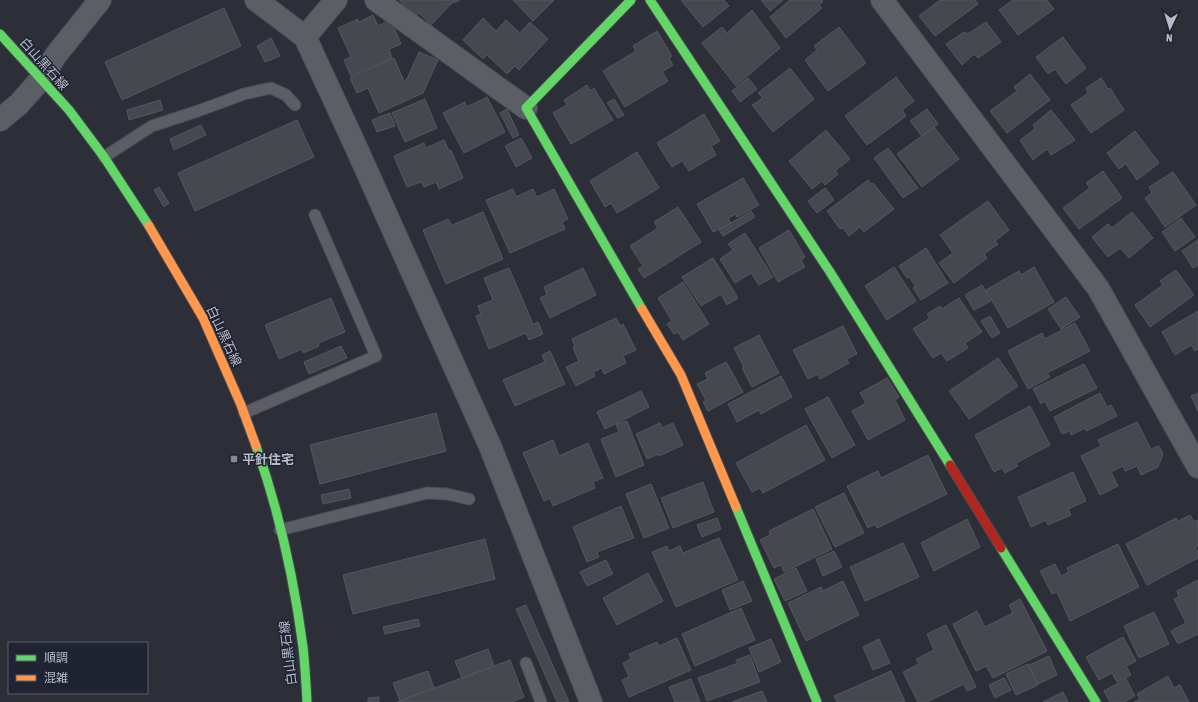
<svg xmlns="http://www.w3.org/2000/svg" width="1198" height="702" viewBox="0 0 1198 702" font-family="'Asap Condensed','Noto Sans JP',sans-serif">
	<rect width="100%" height="100%" fill="#2c2f38"/>
	<!-- building -->
	<path fill="#464850" stroke="#54575f" d="M399,0H459V1L452,3L431,25L419,13L416,16Z
		M513,0H554L533,21Z
		M681,0H724L729,6L703,27Z
		M761,0H783L770,11Z
		M790,0H822L823,2L819,5L822,8L786,38L770,17Z
		M940,0H975L978,4L935,36L919,16Z
		M1013,0H1047L1054,9L1018,35L999,10Z
		M224,8L241,46L122,100L105,62Z
		M752,10L780,48L736,86L702,43L722,27L727,33Z
		M373,15L378,26L391,20L401,44L389,49L392,58L351,76L344,60L351,57L338,28L358,19L359,22Z
		M483,18L496,31L506,20L520,33L530,22L548,39L519,70L515,66L507,74L487,55L483,59L463,40Z
		M986,22L1001,42L978,58L974,54L962,65L946,44L964,32L968,34Z
		M839,27L866,63L828,91L805,60L817,50L814,46Z
		M657,31L672,56L669,58L673,65L662,72L668,81L625,107L603,71L636,51L633,46Z
		M1063,37L1086,68L1066,84L1055,69L1048,74L1036,57Z
		M271,38L280,56L265,62L257,46Z
		M419,52L438,60L423,93L379,113L368,88L357,93L350,78L394,58L404,81L407,79Z
		M790,68L814,99L773,132L752,105L763,98L758,93Z
		M1030,74L1050,100L1007,133L990,111L1017,91L1014,87Z
		M896,77L914,101L902,110L906,116L867,145L845,116Z
		M748,78L757,89L740,102L732,91Z
		M1101,78L1108,89L1110,88L1124,110L1091,133L1071,105L1088,93L1086,88Z
		M587,85L590,91L594,88L613,120L571,144L553,113L567,105L564,100Z
		M487,97L505,132L464,153L443,113L465,102L467,107Z
		M425,99L437,128L405,142L392,113Z
		M614,99L624,115L618,118L607,103Z
		M160,100L163,110L129,120L127,110Z
		M507,109L519,135L513,138L500,113Z
		M927,109L938,124L922,136L910,121Z
		M1051,110L1075,140L1051,155L1047,149L1033,160L1020,140L1035,129L1033,125Z
		M390,113L395,126L377,132L372,120Z
		M704,114L720,141L711,146L716,155L689,171L682,161L672,167L657,143Z
		M297,120L314,157L195,211L178,173Z
		M201,125L206,135L174,150L170,139Z
		M934,127L959,159L922,187L897,154Z
		M826,130L850,159L835,171L838,174L825,185L822,181L812,189L789,161Z
		M1135,131L1159,163L1137,180L1126,164L1119,169L1107,153Z
		M521,138L532,158L516,167L505,146Z
		M444,140L449,151L451,150L463,178L439,189L436,182L424,187L421,182L407,187L394,156L424,143L426,148Z
		M888,148L918,188L903,198L874,158Z
		M637,152L659,188L617,213L611,203L605,207L590,181Z
		M1103,171L1122,198L1079,229L1063,208L1090,188L1086,183Z
		M1173,172L1196,205L1165,227L1145,198L1152,193L1149,187Z
		M743,178L759,205L737,217L736,214L728,218L731,223L713,232L697,204Z
		M868,180L871,184L873,183L894,209L864,232L860,227L849,236L843,228L840,229L827,211Z
		M159,187L169,203L164,207L154,190Z
		M825,188L834,200L817,213L808,201Z
		M513,189L516,197L533,189L537,197L554,189L568,219L562,222L565,229L510,253L486,200Z
		M988,201L1009,230L995,241L998,244L984,254L987,258L954,283L939,263L953,253L940,235Z
		M678,207L701,242L644,278L638,269L643,266L630,246L658,228L654,222Z
		M751,211L755,217L723,236L719,230Z
		M483,212L503,259L446,284L423,230L448,219L452,225Z
		M1132,212L1153,238L1129,258L1120,248L1108,257L1092,237L1108,224L1112,228Z
		M1181,218L1195,237L1175,251L1162,232Z
		M789,230L805,257L801,260L805,267L778,282L759,248Z
		M745,233L773,277L759,285L751,273L735,283L720,259L733,250L728,244Z
		M1198,240V265L1193,268L1182,251Z
		M926,248L948,283L921,300L913,288L916,287L909,277L907,278L899,266Z
		M713,258L738,298L727,305L721,294L701,306L682,277Z
		M894,267L916,301L887,320L865,286Z
		M1034,267L1054,302L1008,328L986,290L1019,271L1021,275Z
		M509,268L533,324L538,322L543,334L529,340L526,333L489,349L476,316L481,314L478,306L493,300L484,278Z
		M583,268L596,295L550,318L540,298L547,295L544,287Z
		M1176,270L1194,295L1150,327L1135,305L1163,285L1160,281Z
		M683,282L709,324L683,340L678,332L674,334L667,324L672,321L658,298Z
		M982,285L991,301L974,310L965,295Z
		M1066,297L1080,317L1061,329L1048,309Z
		M331,298L345,332L318,343L319,346L303,353L302,349L279,359L265,325Z
		M959,298L982,332L965,343L968,348L947,361L941,353L933,358L913,329L930,318L927,314L940,306L942,309Z
		M1198,311V349L1195,351L1191,345L1175,355L1162,332Z
		M990,316L1000,333L992,338L981,321Z
		M616,318L620,326L623,324L636,350L623,356L626,363L604,374L602,368L593,372L595,376L576,386L566,367L579,361L573,348L575,346L572,339Z
		M1075,323L1090,351L1047,373L1050,377L1028,389L1008,351L1042,333L1045,339Z
		M843,326L857,354L846,359L849,363L820,379L818,374L808,379L793,350Z
		M759,335L779,373L752,387L742,368L744,367L734,348Z
		M341,346L347,358L309,374L304,362Z
		M550,351L565,384L515,406L503,380L545,362L542,355Z
		M998,358L1018,386L969,419L949,391Z
		M726,362L743,392L708,411L703,402L706,400L697,384L708,379L705,373Z
		M1084,364L1097,388L1050,411L1045,401L1041,404L1033,389Z
		M781,376L792,397L761,414L759,410L737,422L728,404Z
		M887,378L899,397L895,400L905,420L868,440L852,411L866,403L860,393Z
		M641,391L649,407L605,429L597,412Z
		M1100,393L1107,407L1111,405L1117,416L1086,431L1085,428L1071,435L1070,431L1062,434L1054,417Z
		M1198,393V411L1191,396Z
		M828,397L855,445L832,458L805,409Z
		M1030,406L1050,445L1016,463L1018,466L1005,473L1002,468L994,472L975,435Z
		M436,413L446,451L320,484L310,445Z
		M627,421L644,465L616,477L601,439L619,432L616,424Z
		M1137,422L1151,449L1159,446L1163,454L1158,467L1141,475L1137,466L1125,471L1123,466L1111,472L1118,486L1100,495L1081,456L1101,446L1098,440Z
		M660,423L662,428L673,423L683,445L659,456L658,454L647,459L636,434Z
		M806,425L825,460L763,493L760,488L752,492L736,463Z
		M553,440L559,456L588,443L603,478L593,482L595,488L553,506L550,498L544,501L523,453Z
		M928,455L947,494L877,528L875,524L868,528L847,486L878,471L881,478Z
		M1073,472L1086,501L1068,509L1071,515L1048,525L1046,520L1031,527L1018,497Z
		M703,482L714,512L673,528L661,498Z
		M651,484L669,528L644,538L626,494Z
		M349,489L351,498L323,504L321,495Z
		M844,493L864,533L835,547L815,507Z
		M621,506L634,538L597,552L599,557L587,562L573,527Z
		M813,509L832,549L784,572L781,565L774,568L760,540L770,535L769,531Z
		M1190,515L1194,522L1198,520V546L1195,547L1198,552V558L1147,585L1126,544L1176,518L1178,521Z
		M717,518L721,529L702,537L697,525Z
		M967,519L980,547L934,571L921,543Z
		M719,538L738,580L676,607L652,552L667,546L669,551L680,546L683,553Z
		M485,539L495,579L353,614L343,575Z
		M903,543L919,577L865,601L850,567Z
		M1118,544L1139,587L1070,621L1057,592L1052,594L1040,571L1055,564L1061,576L1069,572L1067,568Z
		M834,551L842,567L823,576L816,559Z
		M606,560L613,574L587,586L580,572Z
		M796,568L807,591L785,601L774,579Z
		M648,573L663,601L617,625L603,598Z
		M1198,580V634L1178,644L1171,631L1186,623L1174,599L1179,597L1177,591Z
		M743,581L752,601L730,610L722,590Z
		M843,581L859,615L806,641L788,603L821,587L823,591Z
		M1020,599L1047,651L993,678L986,666L976,671L953,624L977,611L985,627L1013,613L1009,605Z
		M526,605L569,702H557L516,609Z
		M741,608L755,640L695,666L682,634Z
		M1154,612L1169,644L1139,658L1124,626Z
		M418,619L420,626L385,634L383,627Z
		M946,625L976,687L967,691L964,684L927,702H918L903,672L919,664L916,659L934,650L927,634Z
		M1123,637L1136,661L1126,666L1131,675L1117,682L1112,673L1099,680L1086,657Z
		M677,638L691,670L629,697L622,680L629,677L623,663L631,659L629,654L657,642L659,646Z
		M771,639L781,662L759,672L749,648Z
		M879,639L890,663L873,670L863,647Z
		M488,649L494,666L462,678L455,661Z
		M750,655L760,682L707,701L698,678L738,663L736,660Z
		M1049,656L1057,675L1038,684L1029,665Z
		M510,660L524,697L512,702H397Z
		M1028,664L1038,685L1016,695L1006,674Z
		M428,671L434,688L400,701L393,683Z
		M891,671L905,702H837L834,696Z
		M1168,676L1174,688L1180,685L1189,702H1134L1140,699L1137,694Z
		M1004,678L1011,690L995,698L989,685Z
		M691,679L700,702H675L669,687Z
		M1126,679L1135,696L1124,702H1110L1104,691Z
		M762,691L767,702H732Z
		M1063,692L1068,702H1043Z
		M379,697V702H368V698Z"/>
	<g fill="none" stroke-linecap="round" stroke-linejoin="round">
		<defs>
			<path id="lane" d="M104,157L152,126L198,111L244,94L271,88L286,95L295,105
				M244,413L376,356L315,215
				M280,530L427,493L447,494L469,499
				M526,663L541,702"/>
			<path id="street" d="M256,0L305,37L356,147L490,446L591,702
				M376,0L526,108
				M882,0L1098,288L1198,467
				M305,37L336,0
				M0,120L19,104L41,79L56,55L100,0"/>
			<path id="fast" d="M631,0L526,108L642,309
				M650,0L830,272L950,465
				M0,34L69,110L104,157L149,226
				M256,446C279,511 294,579 303,647C305,665 306,684 307,702
				M736,507L817,702
				M1001,548L1096,702"/>
			<path id="slow" d="M149,226L203,318L241,405L256,446
				M642,309L681,375L736,507"/>
			<path id="jam" d="M950,465L1001,548"/>
		</defs>
		<!-- lane casing -->
		<use href="#lane" stroke="#484a51" stroke-width="13"/>
		<!-- street casing -->
		<use href="#street" stroke="#484a51" stroke-width="24"/>
		<!-- fast casing -->
		<use href="#fast" stroke="#484a51" stroke-width="11"/>
		<!-- slow casing -->
		<use href="#slow" stroke="#484a51" stroke-width="11"/>
		<!-- jam casing -->
		<use href="#jam" stroke="#484a51" stroke-width="11"/>
		<!-- lane -->
		<use href="#lane" stroke="#5c5e66" stroke-width="11"/>
		<!-- street -->
		<use href="#street" stroke="#5c5e66" stroke-width="22"/>
		<!-- fast -->
		<use href="#fast" stroke="#63d668" stroke-width="9"/>
		<!-- slow -->
		<use href="#slow" stroke="#ff974d" stroke-width="9"/>
		<!-- jam -->
		<use href="#jam" stroke="#b3261e" stroke-width="9"/>
	</g>
	<!-- markers -->
	<rect fill="#868996" stroke="#202432" stroke-width="1.5" x="230" y="455" width="8" height="8" rx="2"/>
	<g text-anchor="middle" dominant-baseline="central" stroke-width="3" stroke-linejoin="round" paint-order="stroke">
		<!-- street labels -->
		<g font-size="13" fill="#b7bac8" stroke="#202432">
			<text transform="translate(44 64) rotate(48)">白山黒石線</text>
			<text transform="translate(224 336) rotate(65)">白山黒石線</text>
			<text transform="translate(288 653) rotate(-97)">白山黒石線</text>
		</g>
		<!-- poi labels -->
		<g font-size="13" font-weight="bold" fill="#b7bac8" stroke="#202432" text-anchor="start">
			<text x="242" y="459">平針住宅</text>
		</g>
	</g>
	<!-- legend -->
	<rect x="8" y="642" width="140" height="52" fill="#202432" stroke="#5c606e"/>
	<rect x="16" y="655" width="20" height="6" fill="#63d668" stroke="#5c606e"/>
	<text x="44" y="662" font-size="12" fill="#b7bac8">順調</text>
	<rect x="16" y="675" width="20" height="6" fill="#ff974d" stroke="#5c606e"/>
	<text x="44" y="682" font-size="12" fill="#b7bac8">混雑</text>
	<!-- north arrow -->
	<g transform="translate(1170 28) rotate(184)" stroke="#202432" stroke-width="3" paint-order="stroke">
	<path d="M0-3L7 15L0 10L-7 15Z" fill="#b7bac8"/>
	<text y="-6" font-size="11" font-weight="bold" text-anchor="middle" fill="#b7bac8">N</text>
	</g>
</svg>
